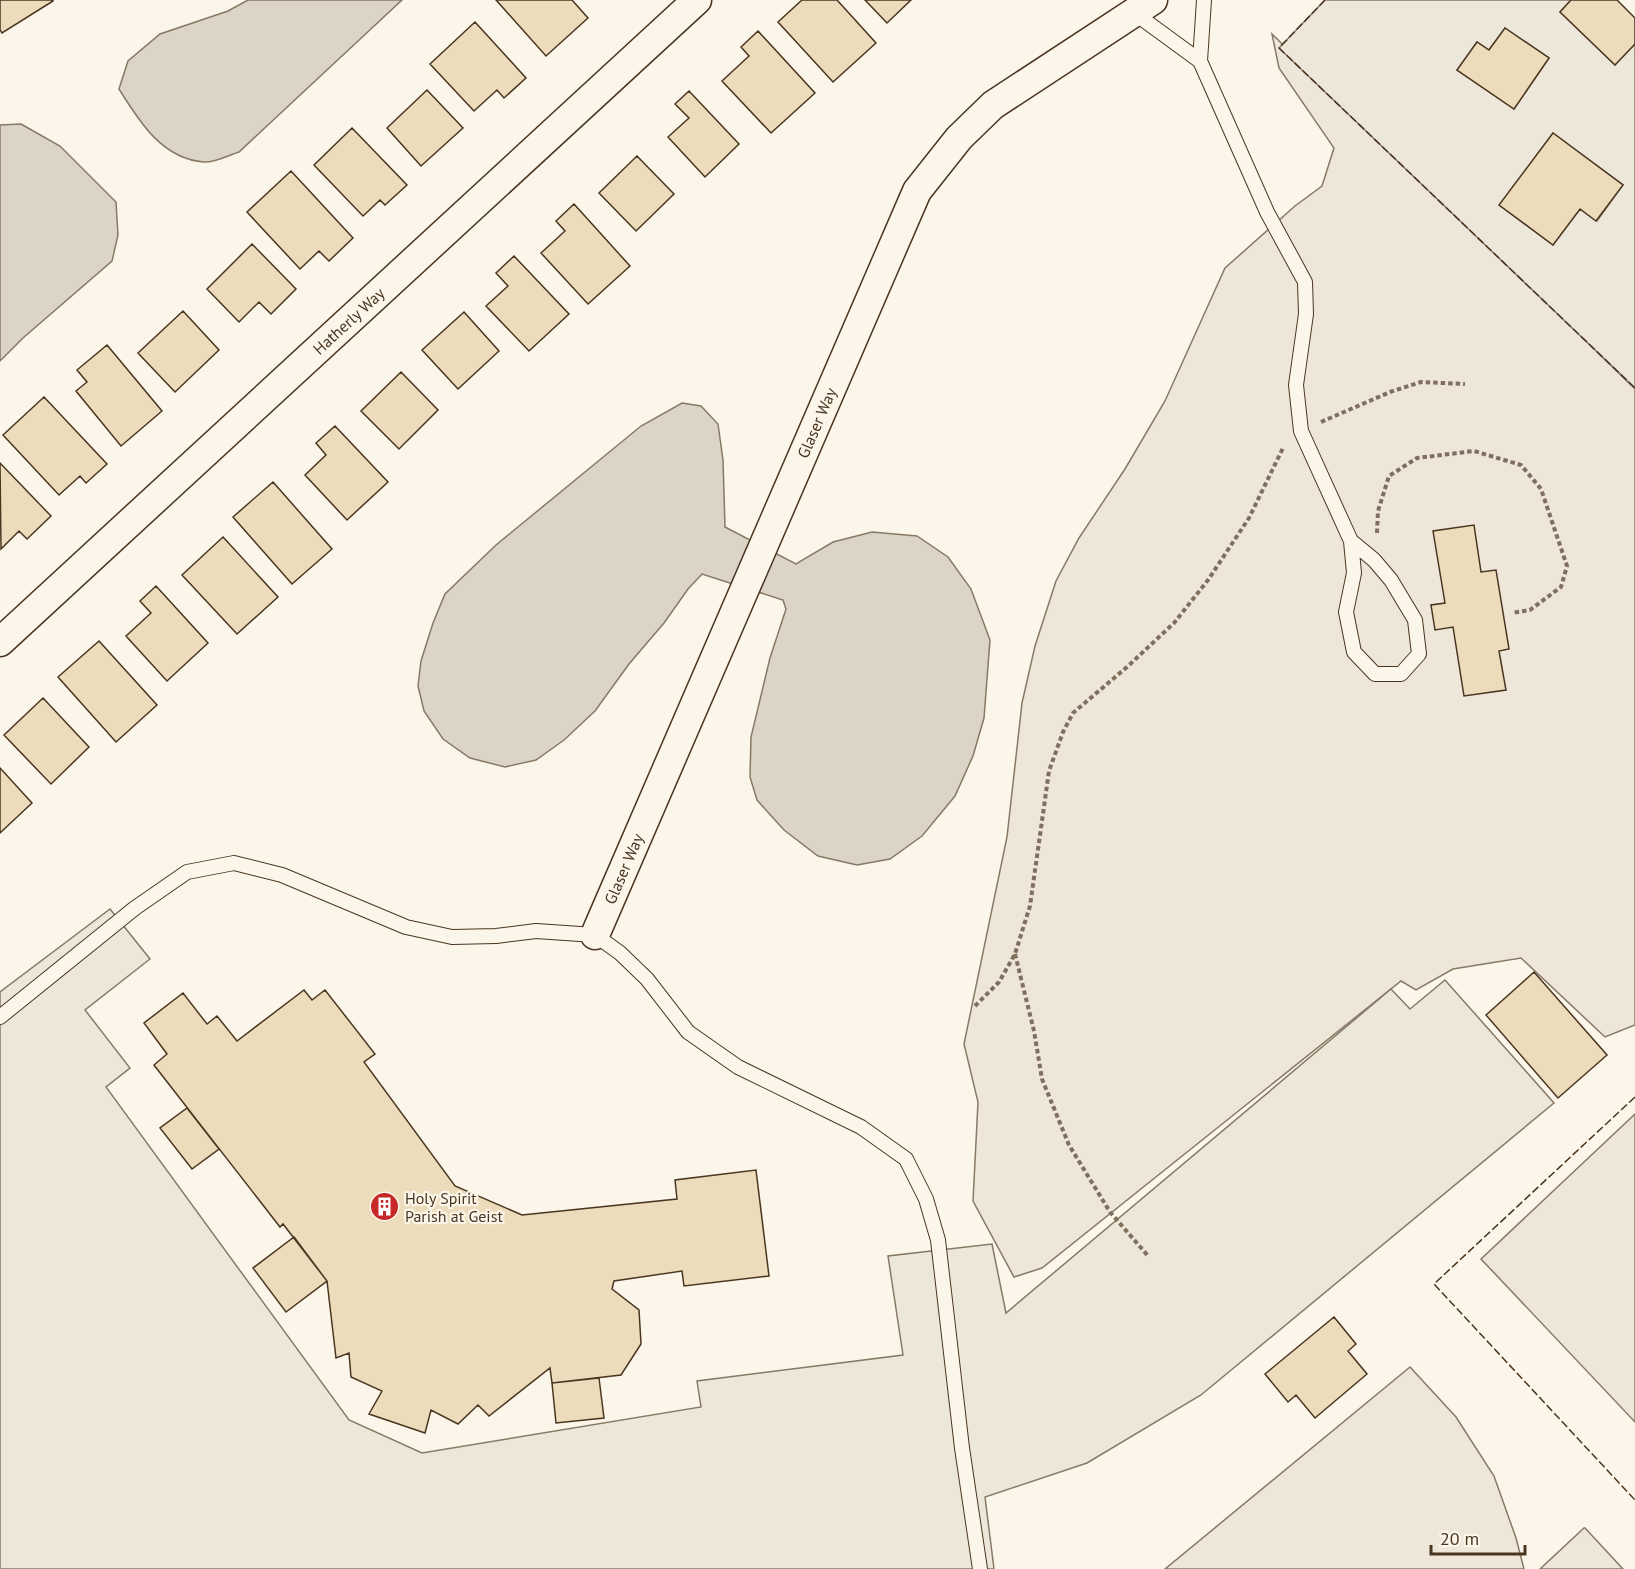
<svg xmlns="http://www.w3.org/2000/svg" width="1635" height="1569" viewBox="0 0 1635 1569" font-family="'PT Sans',sans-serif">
	<rect width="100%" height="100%" fill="#fbf6e9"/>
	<!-- green -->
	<path fill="#ede6d9" stroke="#887966" stroke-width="1.5" d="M1272,34L1635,389V1025L1605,1037L1521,958L1453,969L1416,990L1401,981L1042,1268L1014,1277L973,1201L978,1102L964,1044L1007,837L1022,703L1035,646L1056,581L1079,538L1125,469L1165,401L1225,268L1295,206L1322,186L1334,148L1279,68Z
		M1635,1114V1422L1481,1259Z
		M1410,1367L1456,1417L1494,1476L1516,1538L1524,1569H1165Z
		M1585,1528L1623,1569H1540L1584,1528Z"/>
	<!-- parking -->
	<path fill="#ede7d9" stroke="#887966" stroke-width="1.5" fill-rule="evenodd" d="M1325,0H1571L1560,12L1615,65L1635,44V388L1279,48ZM1505,28L1549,58L1514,109L1457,70L1477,42L1489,50ZM1553,133L1623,185L1597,221L1580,209L1553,245L1500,205Z
		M110,909L150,959L85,1010L130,1068L106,1087L349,1420L422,1453L701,1407L697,1381L903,1355L888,1256L992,1244L1006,1313L1391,989L1410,1009L1445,980L1554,1103L1201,1395L1087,1463L985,1497L994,1569H0V992Z"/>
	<!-- water -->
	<path fill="#dcd4c6" stroke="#887966" stroke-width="1.5" d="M248,0H402L239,152C229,155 214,163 204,162C162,159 139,121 119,89L128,61L160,34L228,11Z
		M21,124L60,146L116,202L118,235L112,261L23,338L0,361V125Z
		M682,403L701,406L718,424L723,460L725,527L796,564L833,542L872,532L917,536L948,557L971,589L990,640L984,718L973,756L955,796L922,836L890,859L857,865L818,856L784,830L757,800L750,777L751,737L770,658L786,609L783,600L702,574L688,589L664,623L629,664L595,711L564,740L536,760L505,767L470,758L443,739L424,711L418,686L421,661L433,623L445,594L496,545L641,426Z"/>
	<!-- building -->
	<path fill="#ecdcbc" stroke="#4a3520" stroke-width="1.5" d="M0,0H53V1L2,33L0,30Z
		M496,0H572L588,18L546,56Z
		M802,0H837L876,43L833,82L778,22Z
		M865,0H911L887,23Z
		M1571,0H1617L1635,18V44L1615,65L1560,12Z
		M475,22L526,78L504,98L497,90L474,111L430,64Z
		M1505,28L1549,58L1514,109L1457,70L1477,42L1489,50Z
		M758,31L815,93L771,133L722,81L749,56L741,47Z
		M427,90L463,128L421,166L387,128Z
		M689,91L739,144L705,177L668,137L689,118L675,104Z
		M352,128L407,185L385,205L380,200L363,216L314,165Z
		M1553,133L1623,185L1596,221L1580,209L1553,245L1499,205Z
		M637,156L674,194L636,231L599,193Z
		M291,171L353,238L329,261L319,251L300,269L247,212Z
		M574,204L630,266L588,304L541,253L565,231L556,221Z
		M252,244L296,289L271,314L259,302L239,322L207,289Z
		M514,256L569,314L529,351L486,306L508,286L496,273Z
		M183,311L219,350L175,392L138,353Z
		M464,312L499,351L458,389L422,350Z
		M107,345L162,411L121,446L76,391L87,382L77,370Z
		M401,372L438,410L399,449L361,411Z
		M44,397L107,464L86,483L80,476L59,495L3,435Z
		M335,426L388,482L347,520L305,475L326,455L316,443Z
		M0,463L51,516L27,539L19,531L1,549Z
		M273,482L332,549L292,584L233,517Z
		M1474,525L1481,572L1496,570L1509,649L1499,651L1506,690L1464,696L1453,627L1435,630L1431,605L1445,603L1433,531Z
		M223,537L278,597L237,634L182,575Z
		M156,586L208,643L167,681L126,636L151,613L140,601Z
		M99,641L157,705L116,742L58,677Z
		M43,698L89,747L51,784L4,735Z
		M0,768L32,803L0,833Z
		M1534,972L1607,1055L1558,1098L1486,1015Z
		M304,990L312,1000L325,990L375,1054L364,1062L455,1186L522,1215L677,1199L675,1180L756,1170L769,1276L684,1286L682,1271L614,1281L612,1289L639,1310L641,1344L621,1375L552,1383L550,1368L489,1416L478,1405L458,1424L431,1410L425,1433L369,1414L382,1391L351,1377L349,1353L336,1358L327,1281L283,1224L280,1227L154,1065L167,1054L144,1023L183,993L207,1024L217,1016L237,1041Z
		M187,1108L219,1149L192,1169L160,1128Z
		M294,1237L327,1281L286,1312L253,1268Z
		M1334,1317L1356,1344L1348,1351L1367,1374L1315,1418L1296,1395L1288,1402L1265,1374Z
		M599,1378L604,1418L556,1423L552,1383Z"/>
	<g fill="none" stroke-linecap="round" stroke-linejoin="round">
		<defs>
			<path id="lane" d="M1133,12L1200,61L1267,212L1305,282L1306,314L1296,385L1301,431L1351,541L1354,573L1346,612L1354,652L1375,674H1401L1419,654L1415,620L1391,580L1374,560L1351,541
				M1200,61L1204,0
				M0,1017L135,908L187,872L234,863L282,875L406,927L452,937L496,936L536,931L595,935L620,953L647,979L688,1032L738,1067L861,1127L906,1159L926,1199L938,1240L962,1448L980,1569"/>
			<g id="street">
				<path id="s1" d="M0,642L697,0"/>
				<path id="s2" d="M595,935L917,191L959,138L993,105L1153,0"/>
			</g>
		</defs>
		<!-- lane casing -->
		<use href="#lane" stroke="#4a3520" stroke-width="16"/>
		<!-- street casing -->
		<use href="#street" stroke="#4a3520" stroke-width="31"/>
		<!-- path -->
		<path stroke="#7f6f5c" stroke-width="4" stroke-dasharray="4.5 3" stroke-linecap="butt" d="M1321,422L1390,392L1421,382L1465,384
			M1377,533L1378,511L1389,476L1417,458L1474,451L1521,465L1541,489L1567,566L1561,587L1530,610L1512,613
			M1015,954L1034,1031L1042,1079L1069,1145L1110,1212L1149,1257
			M975,1006L999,982L1015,954L1030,906L1049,771L1063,732L1073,713L1127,667L1174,623L1208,580L1249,518L1283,448"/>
		<!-- lane -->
		<use href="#lane" stroke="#fbf6e9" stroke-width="14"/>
		<!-- street -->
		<use href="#street" stroke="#fbf6e9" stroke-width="28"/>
		<!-- fence -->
		<path stroke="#4a3520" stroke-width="1.5" stroke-dasharray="8 3" stroke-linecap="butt" d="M1325,0L1279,48L1635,388
			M1635,1097L1434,1284L1635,1500"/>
	</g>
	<!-- icons -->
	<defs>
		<symbol id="building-disc" viewBox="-11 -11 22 22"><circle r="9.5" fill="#c62828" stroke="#fbf6e9"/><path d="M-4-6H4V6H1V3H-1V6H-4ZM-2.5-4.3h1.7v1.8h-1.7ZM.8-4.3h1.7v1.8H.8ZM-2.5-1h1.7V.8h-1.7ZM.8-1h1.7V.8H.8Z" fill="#fff"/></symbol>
	</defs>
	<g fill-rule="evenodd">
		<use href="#building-disc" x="368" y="1190" width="33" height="33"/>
	</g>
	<g text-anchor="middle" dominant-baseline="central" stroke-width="4.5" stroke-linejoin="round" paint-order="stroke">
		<!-- street labels -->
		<g font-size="16" fill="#4a3520" stroke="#fbf6e9">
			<text stroke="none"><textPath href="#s1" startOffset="474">Hatherly Way</textPath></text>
			<text stroke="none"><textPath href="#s2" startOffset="558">Glaser Way</textPath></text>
			<text stroke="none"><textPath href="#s2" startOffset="72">Glaser Way</textPath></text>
		</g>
		<!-- poi labels -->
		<g font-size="16" fill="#4a3520" stroke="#fbf6e9" text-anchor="start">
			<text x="405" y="1198">Holy Spirit<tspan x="405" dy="18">Parish at Geist</tspan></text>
		</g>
	</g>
	<!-- scale -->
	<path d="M1431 1545v9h94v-9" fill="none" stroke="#4a3520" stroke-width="3"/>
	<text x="1440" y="1545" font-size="18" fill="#4a3520" stroke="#fbf6e9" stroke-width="4.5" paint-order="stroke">20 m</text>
</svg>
